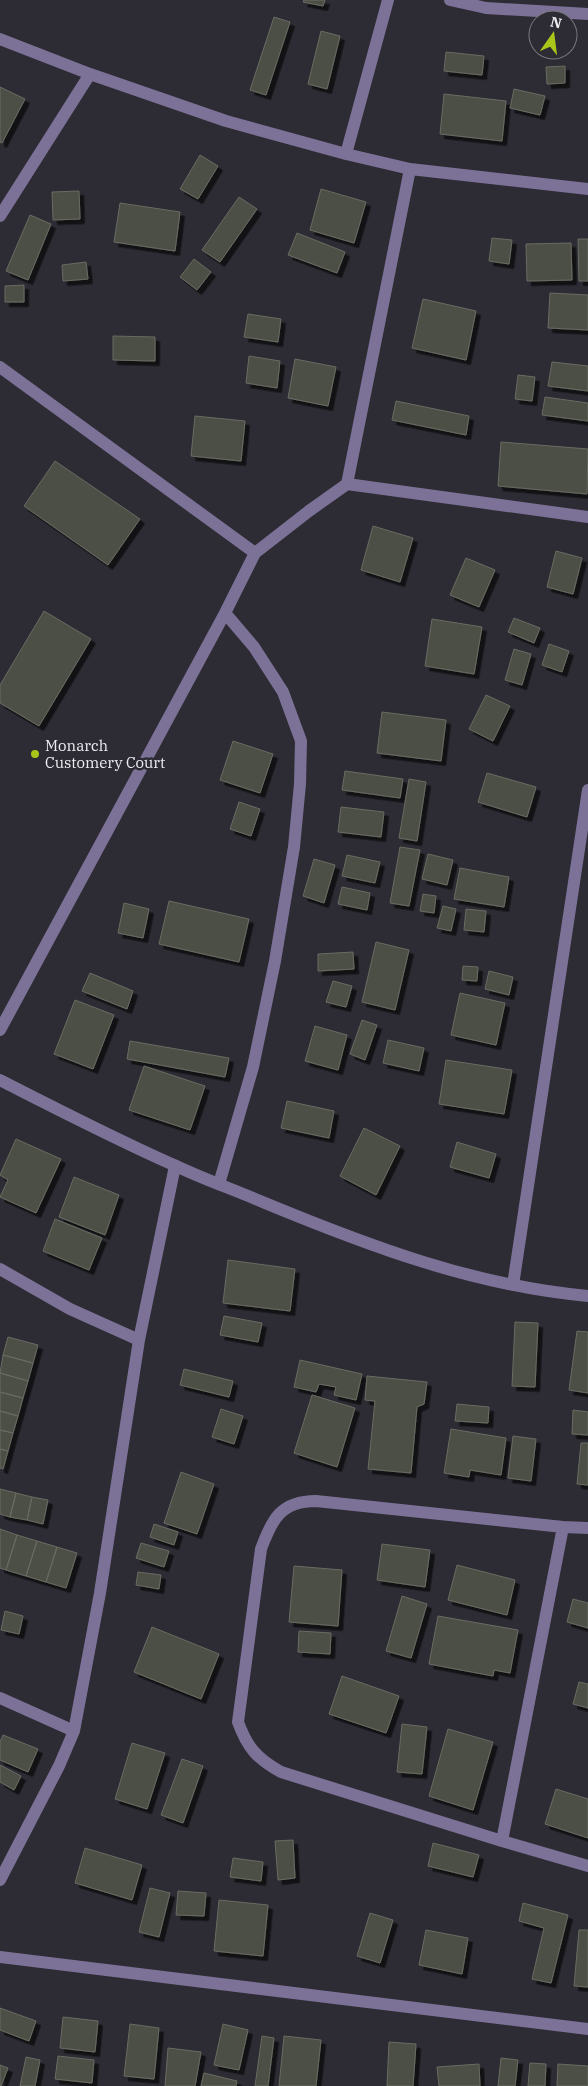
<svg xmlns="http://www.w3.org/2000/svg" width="588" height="2086" viewBox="0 0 588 2086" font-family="'IBM Plex Serif',serif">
	<defs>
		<filter id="shadow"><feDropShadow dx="4.5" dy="4.5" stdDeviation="0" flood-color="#0009"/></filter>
	</defs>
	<rect width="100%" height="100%" fill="#2d2b33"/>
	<!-- building -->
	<path fill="#4c4f45" stroke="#696c62" filter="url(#shadow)" d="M304,0H325L323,6L303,2Z
		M274,17L290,22L266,95L250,90Z
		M321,31L340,36L327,89L308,84Z
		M446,52L484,56L482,75L444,71Z
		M565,66V83L547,84L546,67Z
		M0,87L25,99L2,143L0,142Z
		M514,89L545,96L540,115L510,108Z
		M444,94L506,101L502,141L440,134Z
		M200,155L218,166L198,199L180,189Z
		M321,189L366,202L354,243L310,230Z
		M79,191L80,219L53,220L52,192Z
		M239,197L257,209L220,262L202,250Z
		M120,203L180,212L175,251L114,242Z
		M30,215L51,224L28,280L6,271Z
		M297,233L345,252L337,273L288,255Z
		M492,238L512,240L509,264L489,261Z
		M578,239H588V281H579Z
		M571,243L572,280L527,281L526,244Z
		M194,259L211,272L197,290L180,277Z
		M86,262L88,279L63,281L62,265Z
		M24,285V302H5V286Z
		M550,293L588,295V330L548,328Z
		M423,299L476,311L466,360L412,348Z
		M248,314L281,319L278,342L244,337Z
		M113,336L155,337V361L113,360Z
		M249,356L280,361L277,388L246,383Z
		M295,359L336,367L328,406L288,398Z
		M552,362L588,366V391L548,386Z
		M518,375L535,377L532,401L515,399Z
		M545,397L588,403V421L542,415Z
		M396,401L469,416L466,435L392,420Z
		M195,416L245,421L241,461L191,456Z
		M501,442L588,449L587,494L498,486Z
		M55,461L140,519L108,565L24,506Z
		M373,526L413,538L400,582L361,570Z
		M556,551L582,558L573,594L547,587Z
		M466,558L495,570L479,607L450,595Z
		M44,611L91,639L39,726L0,703V685Z
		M514,618L540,628L534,643L508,632Z
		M432,619L482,627L474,674L425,666Z
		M549,644L569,651L562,672L542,665Z
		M514,649L531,654L522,685L505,680Z
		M486,695L510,706L493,741L469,729Z
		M382,712L446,720L441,761L377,753Z
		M233,741L273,754L260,793L220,780Z
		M345,771L403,779L400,798L342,790Z
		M487,773L536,787L527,817L478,802Z
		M409,779L426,782L417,841L399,838Z
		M239,802L260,809L251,836L230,829Z
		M341,807L384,812L381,837L338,832Z
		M400,847L420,850L409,906L390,903Z
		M428,854L453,860L447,885L422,879Z
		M347,855L380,862L375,883L342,876Z
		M314,859L335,865L324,903L303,896Z
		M460,868L509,877L504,907L454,899Z
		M342,887L370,893L367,910L338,904Z
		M423,894L436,896L434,913L420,911Z
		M169,901L249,919L239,962L159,944Z
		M124,903L149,909L143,938L118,933Z
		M443,906L456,909L451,931L437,928Z
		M466,909L486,911L484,932L464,930Z
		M376,942L409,950L395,1010L362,1002Z
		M353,952L354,969L318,971V954Z
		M463,966L478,967L477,981L462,980Z
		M489,971L513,977L509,995L485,989Z
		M90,973L133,991L127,1009L82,991Z
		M333,981L352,986L346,1007L326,1002Z
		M460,993L505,1003L496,1045L451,1035Z
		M75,1000L114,1015L93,1069L54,1054Z
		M362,1020L377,1025L365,1060L350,1054Z
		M315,1026L347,1035L338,1070L305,1061Z
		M388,1040L424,1048L419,1071L383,1063Z
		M130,1041L229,1058L225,1077L127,1059Z
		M446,1060L512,1070L504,1114L439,1104Z
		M144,1066L205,1086L190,1130L129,1110Z
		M287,1101L334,1111L329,1138L281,1128Z
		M364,1128L400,1146L376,1195L340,1176Z
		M16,1139L61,1159L36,1213L0,1197L8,1180L0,1175Z
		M457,1142L496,1154L489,1178L450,1167Z
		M74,1177L119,1195L105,1235L59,1217Z
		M55,1219L102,1238L89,1270L43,1251Z
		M228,1260L295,1269L290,1311L223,1303Z
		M224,1316L262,1323L258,1342L220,1335Z
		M515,1322L538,1323L535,1387L512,1386Z
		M577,1331L588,1332V1393L569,1390Z
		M8,1337L38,1345L33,1363L3,1355Z
		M3,1355L33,1363L28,1381L0,1373Z
		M300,1360L362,1374L356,1400L334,1395L336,1387L319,1384L316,1392L294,1387Z
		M184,1369L233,1381L229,1397L180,1385Z
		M0,1373L28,1381L23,1398L0,1392Z
		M367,1376L427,1382L424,1404L417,1407L411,1473L368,1469L375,1401L365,1400Z
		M0,1392L23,1398L18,1416L0,1411Z
		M312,1395L355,1408L337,1467L294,1453Z
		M457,1404L489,1407L488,1423L455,1421Z
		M221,1409L243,1416L234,1444L212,1437Z
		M573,1410L588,1412V1435L572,1434Z
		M0,1411L18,1416L13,1433L0,1430Z
		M451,1429L506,1438L501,1475L470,1470L469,1477L444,1473Z
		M0,1430L13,1433L8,1451L0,1449Z
		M513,1436L536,1439L531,1481L508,1478Z
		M581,1443H588V1485L577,1484Z
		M0,1449L8,1451L3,1469L0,1468Z
		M181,1472L214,1484L197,1534L164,1523Z
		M0,1489L16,1493L10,1517L0,1514Z
		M16,1493L32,1497L27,1520L10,1517Z
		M32,1497L48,1500L43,1524L27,1520Z
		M154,1524L178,1532L174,1545L150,1537Z
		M0,1529L17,1535L6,1570L0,1568Z
		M17,1535L37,1541L26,1576L6,1570Z
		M37,1541L57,1547L46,1582L26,1576Z
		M141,1543L169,1551L164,1567L136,1558Z
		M382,1544L430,1550L425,1587L377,1580Z
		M57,1547L77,1553L66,1588L46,1582Z
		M457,1565L515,1580L507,1615L448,1600Z
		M294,1566L342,1570L338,1626L289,1622Z
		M138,1572L161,1575L159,1589L136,1585Z
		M402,1596L427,1604L411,1658L386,1651Z
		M573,1599L588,1603V1628L567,1622Z
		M5,1611L23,1616L19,1634L1,1630Z
		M438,1616L518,1630L510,1673L494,1670L493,1676L429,1664Z
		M152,1627L219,1654L201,1699L134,1672Z
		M299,1631L331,1633L330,1654L298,1652Z
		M342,1676L399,1696L386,1733L329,1714Z
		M579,1682L588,1684V1708L573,1704Z
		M402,1724L427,1727L422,1774L397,1772Z
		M448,1729L493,1742L473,1810L429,1796Z
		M3,1735L38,1749L28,1772L0,1760V1742Z
		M132,1743L165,1753L147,1809L115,1799Z
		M182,1759L203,1766L183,1823L161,1815Z
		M0,1765L21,1776L14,1790L0,1782Z
		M556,1789L588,1799V1838L545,1824Z
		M293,1840L295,1878L278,1880L275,1841Z
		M433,1843L479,1855L473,1877L428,1866Z
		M85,1848L142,1865L132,1900L75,1883Z
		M233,1858L263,1862L261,1881L230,1877Z
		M150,1888L170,1893L159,1937L139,1932Z
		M178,1891L206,1893L204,1916L176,1915Z
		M219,1900L268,1905L263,1956L214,1951Z
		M523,1903L568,1915L551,1983L532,1979L544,1928L519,1921Z
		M370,1913L393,1920L380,1963L357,1956Z
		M426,1930L468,1938L462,1974L419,1965Z
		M579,1930H588V1987L574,1986Z
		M0,2008L36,2021L29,2041L0,2030Z
		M63,2017L98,2021L95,2052L60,2048Z
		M130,2024L159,2028L154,2079L124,2076Z
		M223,2024L248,2030L239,2070L214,2065Z
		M262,2036L274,2038L268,2086H255Z
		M284,2036L321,2040L316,2086H279Z
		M389,2042L416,2044L413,2086H387Z
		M168,2048L201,2052L195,2086H165Z
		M58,2056L94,2060L92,2083L55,2079Z
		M26,2057L40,2060L35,2086H20Z
		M501,2058L518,2060L515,2086H498Z
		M530,2063L546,2064L545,2086H528Z
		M479,2064L480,2086H439L437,2067Z
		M558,2064L588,2066V2086H557Z
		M0,2065L8,2068L1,2086H0Z
		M204,2073L237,2081L236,2086H201Z"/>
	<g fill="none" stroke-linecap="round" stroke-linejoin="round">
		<!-- minor -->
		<path stroke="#7c7298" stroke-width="12" d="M450,0L486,8L588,14
			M0,39L90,74L226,121L346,154L410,169L588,189
			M346,154L388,0
			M0,216L90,74
			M0,367L255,553
			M347,484L410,169
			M0,1030L225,613L255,553L309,511L347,484L588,517
			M0,1080C57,1109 115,1139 174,1165C203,1179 235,1190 265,1203C369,1246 475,1286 588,1296
			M219,1184L253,1067L275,961L294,847L300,784L301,741L283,692L254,647L225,613
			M0,1269L70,1309L139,1340
			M513,1285L588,790
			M588,1528L563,1527L316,1501C281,1501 272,1519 261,1549L238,1722C247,1747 257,1759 281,1772L502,1841L588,1866
			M0,1698L74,1731
			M502,1841L563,1527
			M0,1880L59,1766L74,1731L100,1593L139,1340L175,1166
			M0,1957L588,2029"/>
	</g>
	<!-- markers -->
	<circle fill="#a9c71b" stroke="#2d2b33" stroke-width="2" cx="35" cy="754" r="5"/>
	<g text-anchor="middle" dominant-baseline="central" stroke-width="5" stroke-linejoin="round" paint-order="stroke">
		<!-- poi labels -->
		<g font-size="15" fill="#edecf2" stroke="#2d2b33" text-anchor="start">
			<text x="45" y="745">Monarch<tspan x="45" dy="17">Customery Court</tspan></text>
		</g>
	</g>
	<!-- north arrow -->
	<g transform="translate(553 35) rotate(14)"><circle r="24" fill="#2d2b33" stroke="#7a787f"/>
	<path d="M0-4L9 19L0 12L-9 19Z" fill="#a9c71b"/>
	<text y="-8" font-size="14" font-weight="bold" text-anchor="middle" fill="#edecf2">N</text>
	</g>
</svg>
